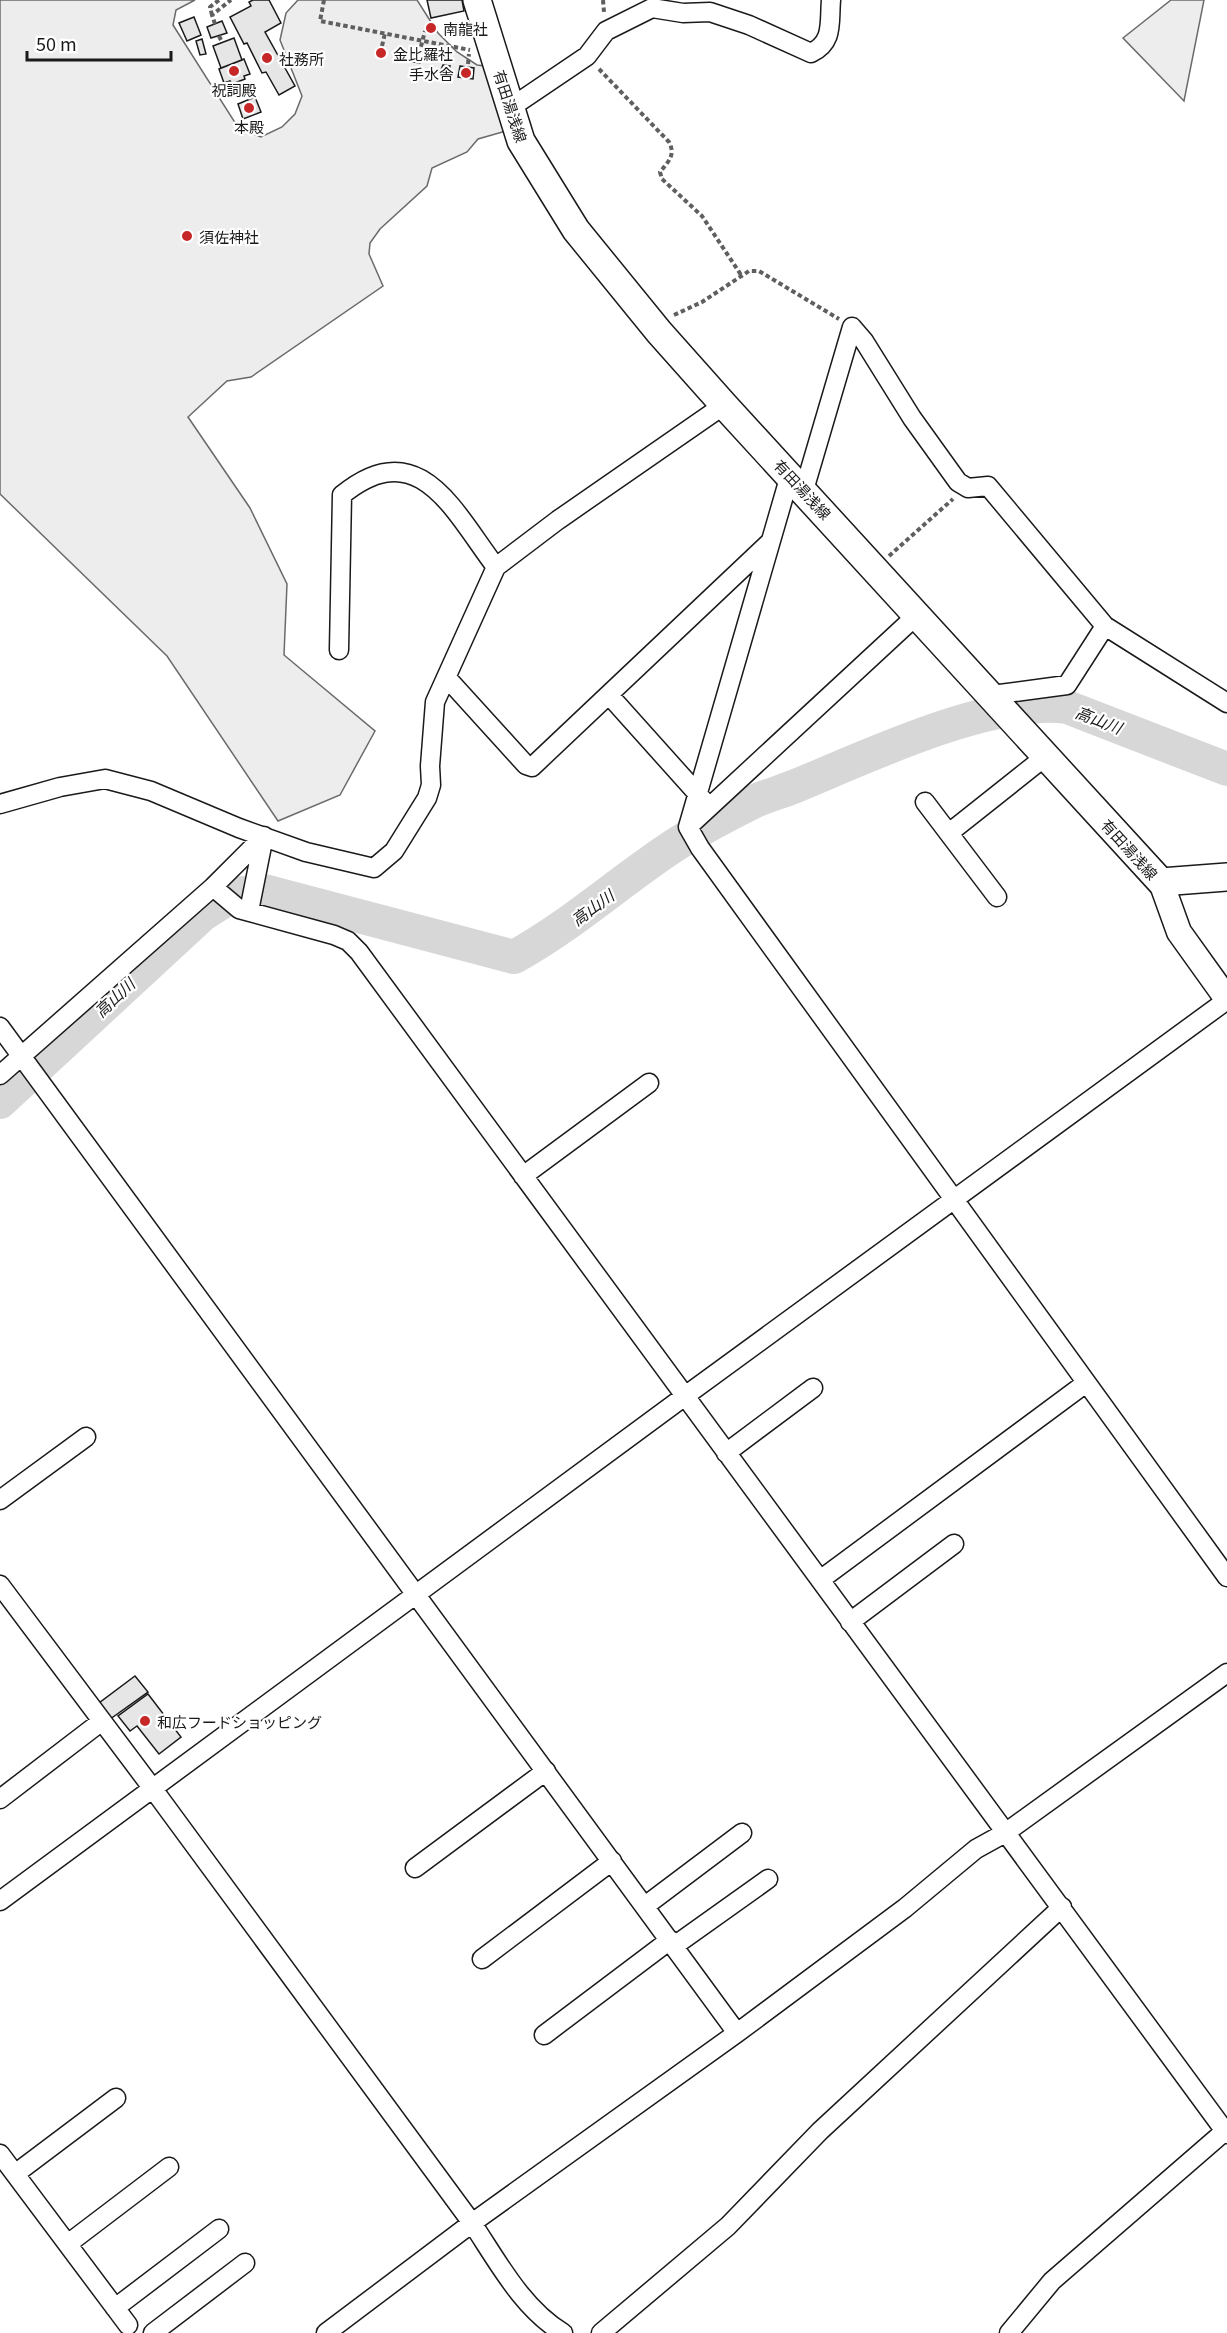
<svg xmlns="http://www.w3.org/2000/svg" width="1227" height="2333" viewBox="0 0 1227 2333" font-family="Georgia,'Noto Sans JP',serif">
	<rect width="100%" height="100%" fill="#fff"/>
	<!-- built -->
	<path fill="#ededed" stroke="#6a6a6a" stroke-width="1.5" d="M0,0H195L176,10L173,25L239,129L261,137L282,127L295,114L302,96L280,40L286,13L298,0H417L438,33L457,52L477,65L493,67L506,131L478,139L467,152L432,168L427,186L380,229L370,243L369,254L383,286L251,377L227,381L188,417L250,508L287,584L284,655L375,731L340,795L278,821L167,656L0,494Z
		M1171,0H1204L1184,101L1123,38Z"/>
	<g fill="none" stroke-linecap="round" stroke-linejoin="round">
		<!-- river -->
		<path stroke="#d7d7d7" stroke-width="34" d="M0,1102L202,915L235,894L264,891L514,957C572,925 620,881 675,845C700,829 729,814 755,801C769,795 784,791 798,785C868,756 992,697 1067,707L1227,769"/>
	</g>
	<!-- building -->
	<path fill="#e6e6e6" stroke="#1a1a1a" stroke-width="1.5" d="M253,0H269L281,23L265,32L295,86L279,95L266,72L262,73L247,43L244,44L230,17L251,6L249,2Z
		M427,0H462L464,11L431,18Z
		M194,17L201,35L187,41L179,23Z
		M222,21L227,33L211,38L207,27Z
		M234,38L242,60L221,68L213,46Z
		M202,39L206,54L200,55L196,41Z
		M378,48L386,50L384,56L377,55Z
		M415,56L422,57L420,63L413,62Z
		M244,59L250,74L244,76L245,79L232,84L230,81L224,83L219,69Z
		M443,65L450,66L449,71L441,70Z
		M460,66L474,68L473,79L458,77Z
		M255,97L261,112L243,119L238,104Z
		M135,1676L148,1692L106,1722L95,1706Z
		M148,1694L181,1737L159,1754L137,1726L130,1731L118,1716Z"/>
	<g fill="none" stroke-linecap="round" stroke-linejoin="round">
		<defs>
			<path id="minor" d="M510,108L587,56L606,31L652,8L683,13L710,12L749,25L811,53C834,42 829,23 831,0
				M852,327L864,341L912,418L958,482L968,488L988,486L1105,626L1227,703
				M790,475L688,827L700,848L1227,1577
				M804,490L852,327
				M339,650L342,495C419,432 454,512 496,567
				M447,678L526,765L532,767L769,543
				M609,695L704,801
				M992,695L1067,685L1105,626
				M925,802L997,897
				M0,804L60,787L105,779L151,791L239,828L306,852L374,868L394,851L427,798L431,785L430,766L435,702L496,567L558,520L724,405
				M689,826L918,614
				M949,833L1046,756
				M213,887L239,909L334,935L348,941L359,952L1227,2134
				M0,1027L737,2033
				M0,1075L213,887L264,836L249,911
				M523,1176L649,1083
				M726,1453L813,1388
				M0,1500L86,1437
				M820,1580L1086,1383
				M0,1585L153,1789L472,2223C498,2262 522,2308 563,2333
				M850,1622L954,1544
				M0,1799L102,1721
				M415,1868L546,1771
				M0,1901L685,1396L1227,1000
				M645,1906L742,1833
				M674,1946L768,1879
				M482,1959L612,1861
				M544,2035L670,1940
				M0,2154L128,2325
				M15,2174L116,2098
				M69,2243L169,2167
				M115,2308L219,2229
				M153,2333L245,2263
				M326,2333L472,2223L737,2033L905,1908L976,1849L1005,1833L1227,1673
				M601,2333L728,2226L820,2131L1062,1907
				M1009,2333L1052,2281L1225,2131"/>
			<path id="secondary" d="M1161,882L1179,932L1227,999"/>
			<path id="primary" d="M477,0L521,141L576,230L659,332L724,405L1161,882L1227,877"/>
		</defs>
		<!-- minor casing -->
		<use href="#minor" stroke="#1a1a1a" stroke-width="21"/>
		<!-- secondary casing -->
		<use href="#secondary" stroke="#1a1a1a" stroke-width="27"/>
		<!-- primary casing -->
		<use href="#primary" stroke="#1a1a1a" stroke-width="30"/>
		<!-- path -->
		<path stroke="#5f5f5f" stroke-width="4" stroke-dasharray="4.5 3" stroke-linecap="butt" d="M324,0L320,21L470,50
			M603,0L604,12
			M212,15L210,7L219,0
			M215,24L212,15L231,0
			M219,36L221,40
			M382,46L385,33
			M419,54L425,31
			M447,62L451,46
			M468,64L469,54
			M599,69L669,142C676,155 668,162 660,172L662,179L702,216L741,275
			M674,315L702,302L749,271H759L839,319
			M889,556L953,499"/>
		<!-- minor -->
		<use href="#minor" stroke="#fff" stroke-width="18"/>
		<!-- secondary -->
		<use href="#secondary" stroke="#fff" stroke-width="24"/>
		<!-- primary -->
		<use href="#primary" stroke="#fff" stroke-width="27"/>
	</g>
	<!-- markers -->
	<g fill="#c62828" stroke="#fff" stroke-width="2">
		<circle cx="431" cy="28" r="6"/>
		<circle cx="381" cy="53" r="6"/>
		<circle cx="267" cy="58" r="6"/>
		<circle cx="234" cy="71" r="6"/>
		<circle cx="466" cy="73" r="6"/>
		<circle cx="249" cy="108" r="6"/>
		<circle cx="187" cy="236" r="6"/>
		<circle cx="145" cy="1721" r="6"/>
	</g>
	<g text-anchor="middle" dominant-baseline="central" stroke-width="4.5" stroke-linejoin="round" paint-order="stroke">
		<!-- poi labels -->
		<g font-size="15" fill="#1a1a1a" stroke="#fff" text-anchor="start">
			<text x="443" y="28">南龍社</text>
			<text x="393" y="53">金比羅社</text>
			<text x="279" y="58">社務所</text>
			<text x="454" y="73" text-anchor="end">手水舎</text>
			<text x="234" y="89" text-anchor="middle">祝詞殿</text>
			<text x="249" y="126" text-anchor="middle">本殿</text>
			<text x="199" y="236">須佐神社</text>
			<text x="157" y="1721">和広フードショッピング</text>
		</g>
		<!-- street labels -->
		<g font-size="15" fill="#1a1a1a" stroke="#fff">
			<text transform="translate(511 106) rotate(72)">有田湯浅線</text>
			<text transform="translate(803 489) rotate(47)">有田湯浅線</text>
			<text transform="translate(1130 849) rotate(48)">有田湯浅線</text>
		</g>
		<!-- water labels -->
		<g font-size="16" font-style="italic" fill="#1a1a1a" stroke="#fff">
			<text transform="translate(1099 719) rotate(21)">高山川</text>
			<text transform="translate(592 907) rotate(-36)">高山川</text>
			<text transform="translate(114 997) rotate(-43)">高山川</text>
		</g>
	</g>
	<!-- scale -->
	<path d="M27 51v9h144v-9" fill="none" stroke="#1a1a1a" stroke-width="3"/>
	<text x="36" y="51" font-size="18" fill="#1a1a1a" stroke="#ffffff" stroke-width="4.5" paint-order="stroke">50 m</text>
</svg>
